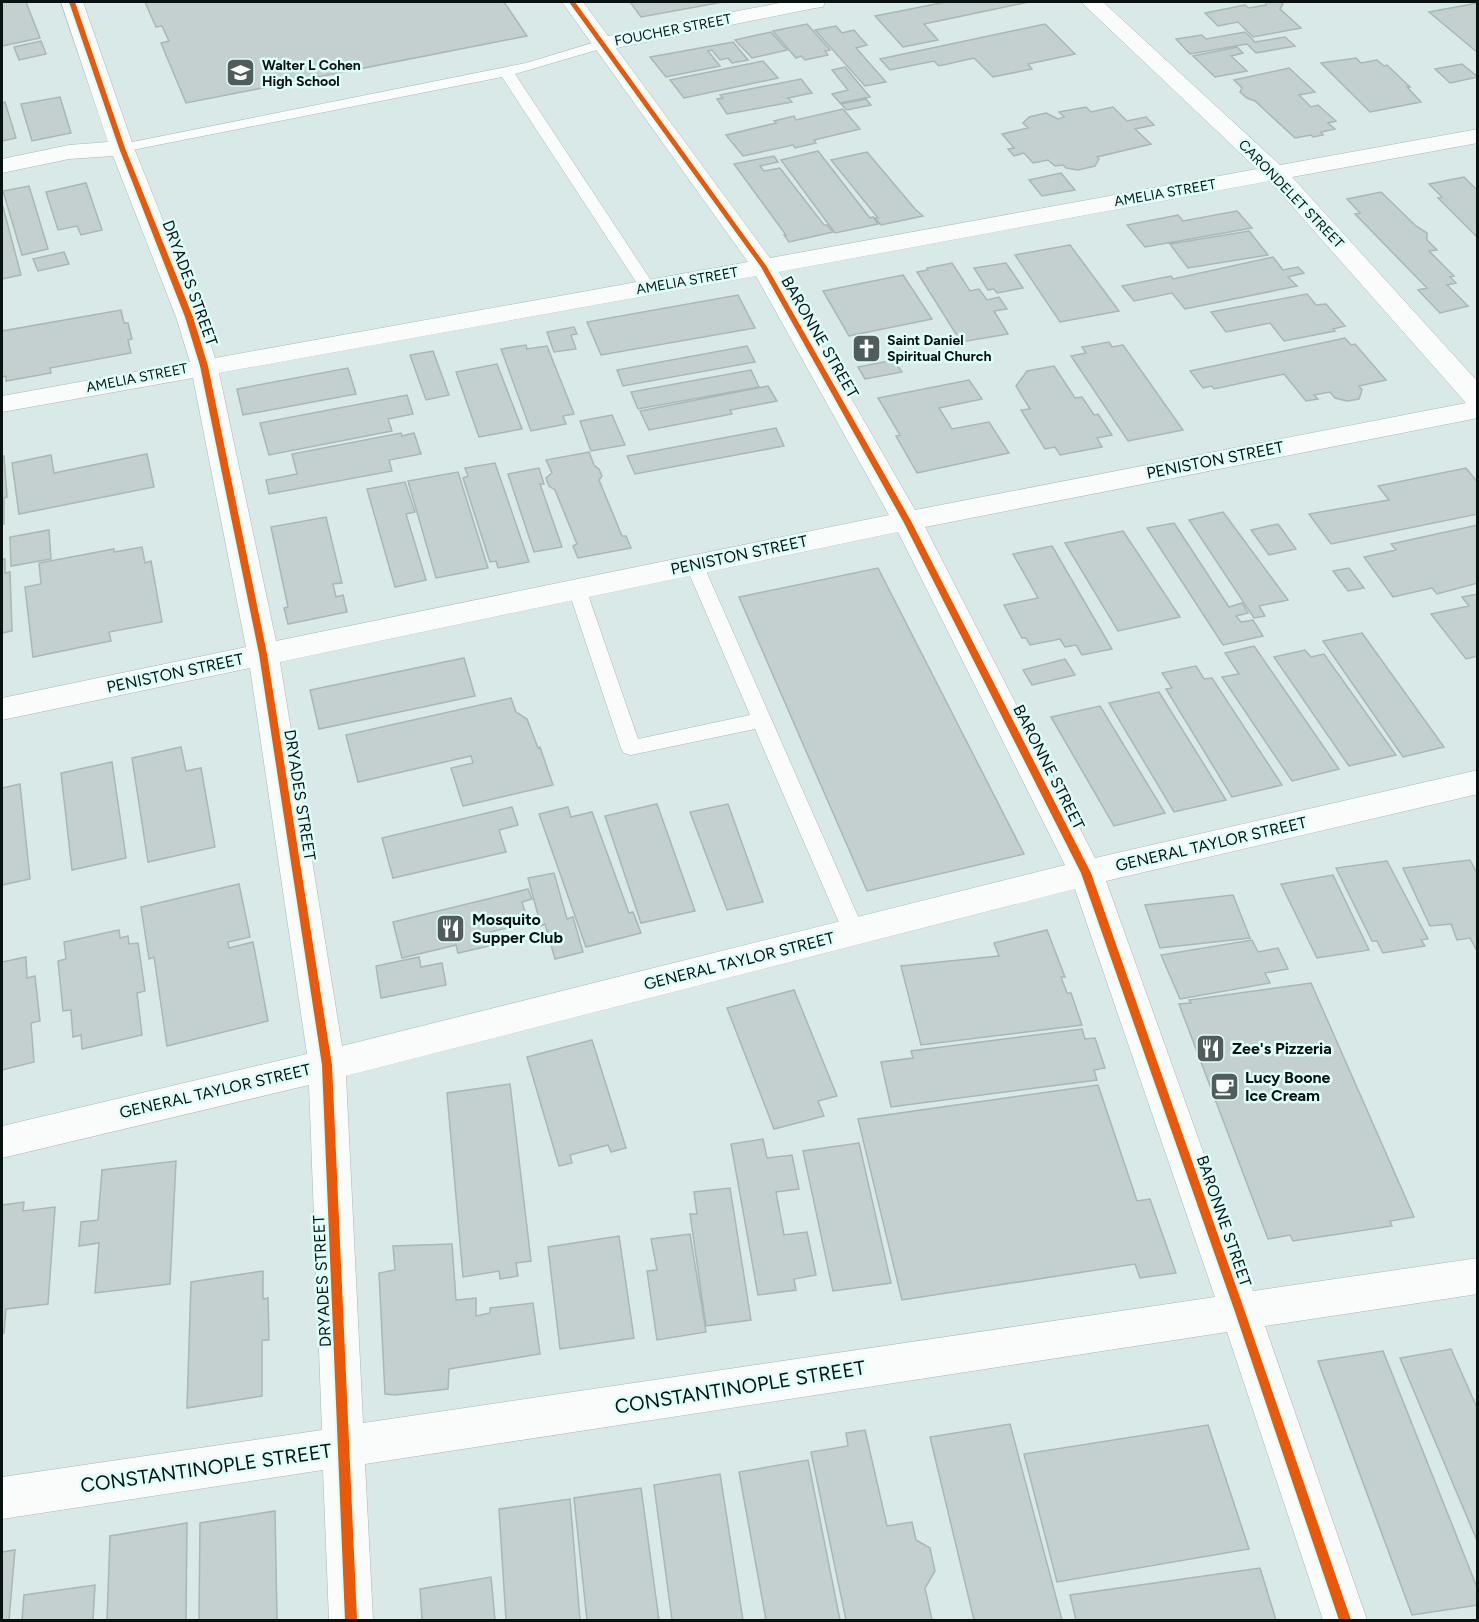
<svg xmlns="http://www.w3.org/2000/svg" width="1479" height="1622" viewBox="0 0 1479 1622" font-family="Figtree,sans-serif">
	<rect width="100%" height="100%" fill="#d8e9e7"/>
	<!-- building -->
	<path fill="#c3d0cf" stroke="#a9b7b5" stroke-width="1.5" d="M2,2H26L40,38L2,46Z
		M145,2H504L527,36L186,103L161,43L169,41L162,26L156,27Z
		M630,2H723L641,17Z
		M946,2H1029L924,24L938,40L903,47L875,16Z
		M1266,2H1280L1283,4L1280,9L1301,28L1253,37L1238,22L1218,26L1205,13L1245,5L1249,8L1266,5Z
		M1478,3V53L1429,12Z
		M807,24L830,50L825,51L828,55L805,60L801,56L796,58L773,31Z
		M1045,24L1075,54L1028,64L1032,69L993,77L974,58L939,66L934,61L890,70L880,59Z
		M836,26L842,33L854,30L867,45L856,48L886,82L865,86L815,30Z
		M771,32L787,50L752,58L735,40Z
		M1245,32L1255,42L1285,37L1295,46L1256,53L1247,44L1190,54L1176,39L1202,35L1206,39Z
		M41,41L46,54L19,60L14,47Z
		M733,42L748,60L732,63L728,58L720,60L712,50L708,51L720,66L666,77L650,57Z
		M1237,47L1243,53L1231,56L1247,71L1215,77L1193,56Z
		M1356,58L1361,63L1377,60L1384,66L1387,65L1410,87H1407L1421,102L1370,112L1321,63Z
		M763,61L778,78L684,98L670,80Z
		M1462,64L1478,77L1450,83L1435,69Z
		M845,67L870,97L840,103L832,94L848,90L832,70Z
		M1289,68L1315,92L1299,95L1311,107L1318,105L1336,121L1328,123L1335,129L1321,132L1323,135L1313,137L1311,135L1295,138L1255,101L1247,98L1240,92L1242,88L1234,80Z
		M801,79L812,93L788,98L792,102L727,114L717,99L723,98L720,95Z
		M60,97L71,133L32,141L21,104Z
		M866,99L871,105L847,110L841,104Z
		M5,102L16,138L2,141V103Z
		M1086,107L1091,112L1113,107L1127,121L1146,117L1154,125L1135,129L1151,144L1097,157L1099,159L1095,166L1078,170L1066,168L1063,165L1055,166L1048,160L1033,163L1024,153L1014,156L1008,149L1014,148L1002,134L1028,128L1023,123L1029,117L1046,113L1058,119L1064,117L1059,112Z
		M843,109L860,129L814,140L816,143L795,148L793,145L743,156L726,135L776,123L774,121L794,116L796,120Z
		M818,151L870,218L873,217L878,224L835,233L781,160Z
		M867,152L915,209L923,216L881,225L875,218H878L831,160Z
		M774,156L778,162L760,166L764,171L780,168L824,225H827L833,232L789,242L784,235H786L734,164Z
		M1061,173L1075,190L1042,196L1029,180Z
		M1464,177L1478,191V238L1438,198L1442,197L1429,184Z
		M86,183L102,230L81,235L77,226L58,230L46,192Z
		M29,186L48,249L22,255L3,191Z
		M1381,192L1416,226L1427,233V240L1437,250L1429,251L1454,276L1450,277L1456,283L1447,285L1468,306L1440,313L1418,290L1427,288L1355,214L1360,213L1347,199Z
		M3,207L21,275L2,279V208Z
		M1237,211L1252,228L1145,247L1127,225L1178,215L1183,221Z
		M1249,231L1268,255L1188,268L1170,244Z
		M1070,245L1119,311L1060,322L1015,255Z
		M64,252L69,264L38,271L33,259Z
		M1273,257L1283,270L1298,267L1304,273L1288,277L1297,286L1185,309L1172,293L1134,301L1122,286L1171,276L1173,279Z
		M952,263L970,291L979,289L987,300L999,297L1007,309L994,311L1008,334L961,342L917,272L928,270L927,268Z
		M1006,263L1023,288L997,293L994,289L988,290L974,268Z
		M903,275L932,319L849,336L823,291Z
		M1307,294L1316,305L1326,304L1345,326L1333,329L1335,331L1284,341L1270,323L1226,332L1211,312Z
		M738,295L755,328L601,355L587,322Z
		M121,310L124,323H128L132,339L128,340L131,353L50,368L51,373L6,381V376L2,377V331Z
		M574,327L577,334L571,335L576,349L554,352L547,332Z
		M1345,338L1351,345L1355,344L1386,380L1359,386L1362,390L1359,399L1347,401L1335,398L1330,392L1314,395L1318,399L1306,401L1284,374L1214,389L1212,386L1203,388L1190,371Z
		M1109,342L1112,347L1123,345L1183,430L1128,441L1071,356L1086,353L1082,347Z
		M526,345L527,349L547,346L574,414L563,416L566,424L531,431L501,349Z
		M747,346L755,362L623,386L617,370Z
		M433,351L449,395L426,400L410,355Z
		M894,360L902,372L865,379L858,367Z
		M497,364L522,429L479,437L456,372Z
		M1054,366L1075,398L1082,397L1094,415L1098,414L1112,435L1097,438L1102,447L1060,455L1055,447L1045,449L1021,410L1030,409L1016,386L1027,371Z
		M348,368L356,394L243,415L237,389Z
		M751,370L759,387L638,409L631,392Z
		M969,380L982,399L939,408L952,429L989,422L1009,453L917,473L896,436L900,435L878,398Z
		M768,386L777,401L730,410L732,414L649,430L640,411Z
		M407,395L413,414L388,419L392,431L269,455L260,423Z
		M612,415L625,445L591,451L580,421Z
		M776,428L784,446L635,474L627,456Z
		M401,433L402,436L414,433L421,454L389,460L392,471L269,494L266,480L297,474L292,454Z
		M589,452L594,465L599,469L602,476L599,480L622,536H626L631,548L578,558L573,546L577,544L555,490L549,486L546,478L552,473L546,460Z
		M147,454L154,487L19,514L12,463L51,455L54,473Z
		M2,456H4L7,497L4,498V524H2Z
		M495,463L529,562L498,568L496,561L490,562L463,478L468,476L465,468Z
		M539,468L544,484H540L562,547L534,552L508,474Z
		M1466,468L1478,483V514L1331,544L1309,514L1389,500L1378,486Z
		M458,472L488,568L436,578L408,481Z
		M405,482L415,512L406,514L426,580L395,587L367,489Z
		M1223,512L1288,600L1259,606L1265,616L1254,618L1189,520Z
		M326,517L342,583L333,584L336,597L343,595L347,612L288,624L284,608L288,607L271,527Z
		M1174,523L1229,607L1242,603L1248,613L1236,616L1241,622L1253,620L1263,636L1223,645L1147,528Z
		M1278,524L1296,549L1269,555L1251,530Z
		M1478,525V583L1437,594L1432,588L1393,597L1364,557L1396,550L1391,544Z
		M49,530L51,559L11,566L10,537Z
		M1123,531L1180,617L1118,631L1065,543Z
		M1052,546L1112,649L1082,655L1076,645L1065,647L1060,639L1030,645L1026,638H1022L1004,605L1038,598L1013,554Z
		M142,547L145,563L151,561L162,622L109,632L111,641L33,657L25,587L41,584L39,563L114,549V552Z
		M2,559H5V573L10,572L12,631L2,633Z
		M878,568L1024,854L867,891L739,597Z
		M1349,568L1364,588L1348,591L1333,571Z
		M1478,594V656L1466,659L1431,614L1469,606L1462,597Z
		M1362,633L1444,747L1403,757L1323,641Z
		M1254,646L1339,769L1292,781L1222,677L1239,674L1225,653Z
		M1305,650L1311,657L1324,654L1396,755L1349,766L1274,657Z
		M464,658L475,696L319,729L310,690Z
		M1065,659L1075,675L1032,685L1023,670Z
		M1196,666L1204,679L1212,678L1282,785L1232,797L1166,689L1172,688L1162,673Z
		M1159,692L1226,800L1174,812L1109,703Z
		M511,698L516,712L527,719L538,748L540,747L553,785L463,806L451,768L473,763L471,756L358,782L346,735Z
		M1100,706L1165,813L1114,826L1051,717Z
		M181,747L186,771L201,768L215,847L148,862L132,758Z
		M112,762L126,858L72,870L61,773Z
		M20,784L30,879L2,885V788Z
		M657,804L695,911L641,923L605,816Z
		M728,804L763,902L727,910L690,812Z
		M512,807L518,825L499,830L506,852L393,878L382,838Z
		M568,807L571,817L592,812L629,913L633,912L641,933L586,947L539,814Z
		M1470,860L1478,875V953L1470,938L1457,940L1451,924L1430,926L1403,868Z
		M1387,861L1428,939L1421,940L1425,946L1383,953L1377,941H1372L1336,868Z
		M554,873L567,919L573,917L583,952L555,959L545,924L541,926L528,878Z
		M1333,875L1369,950L1317,958L1281,884Z
		M239,884L250,937L228,942L229,948L253,942L268,1021L167,1046L154,957L149,959L141,907Z
		M528,889L532,899L522,902L528,923L490,932L494,945L458,953L456,945L402,958L393,922Z
		M1233,895L1250,938L1160,948L1145,905Z
		M119,930L120,938L128,936L129,944L138,943L145,991L137,993L142,1035L82,1049L81,1035L73,1037L71,1010L63,1011L58,961L66,959L64,942Z
		M1047,930L1065,977H1061L1067,993H1071L1082,1025L921,1045L901,966L999,956L994,943Z
		M1252,940L1258,952L1278,948L1288,969L1265,973L1270,983L1180,999L1161,955Z
		M26,957L27,978L35,976L40,1021L31,1023L34,1062L2,1070V962Z
		M419,957L421,967L442,963L446,985L381,998L376,966Z
		M1311,983L1414,1217L1390,1221L1392,1226L1293,1241L1290,1235L1268,1239L1179,1004L1191,1003L1189,1000Z
		M794,990L837,1096L818,1101L824,1116L774,1129L727,1008Z
		M1082,1029L1085,1039L1095,1038L1105,1068L1094,1070L1097,1080L891,1107L881,1062L913,1058L911,1051Z
		M592,1040L626,1148L611,1152L608,1145L570,1155L572,1163L559,1166L527,1057Z
		M510,1084L531,1261L516,1263L518,1276L500,1279L499,1271L463,1277L447,1093Z
		M1098,1085L1137,1201L1150,1199L1176,1273L1140,1278L1135,1264L902,1300L858,1119Z
		M763,1139L767,1158L792,1155L799,1189L776,1192L784,1235L807,1232L816,1275L794,1279L796,1290L758,1295L731,1144Z
		M859,1143L891,1283L833,1291L803,1151Z
		M176,1161L170,1284L95,1293L99,1243L79,1246L81,1222L98,1220L102,1170Z
		M730,1188L751,1320L706,1326L690,1214H697L694,1192Z
		M24,1202L23,1211L55,1207L48,1304L6,1309L4,1333L2,1334V1205Z
		M690,1234L706,1332L657,1340L647,1271L657,1270L651,1239Z
		M619,1236L634,1338L560,1349L548,1247Z
		M452,1244L456,1300L476,1298V1316L490,1313V1308L533,1303L540,1354L449,1369L448,1389L395,1395L385,1394L379,1273L395,1270L393,1246Z
		M263,1271V1299L268,1298L269,1340H262V1396L187,1408L191,1282Z
		M1451,1349L1478,1410V1543L1400,1358Z
		M1383,1351L1478,1590V1605L1412,1615L1318,1361Z
		M1010,1424L1062,1620H974L930,1437Z
		M1208,1425L1249,1549L1057,1582L1024,1454Z
		M865,1430L887,1526L912,1522L916,1540L930,1548L935,1571L925,1588L932,1620H846L811,1452L848,1446L846,1433Z
		M808,1460L840,1620H766L739,1472Z
		M720,1474L743,1620H672L654,1485Z
		M641,1488L659,1620H587L574,1498Z
		M570,1499L580,1620H506L499,1509Z
		M275,1511L277,1620H199L200,1523Z
		M187,1523L186,1620H107L110,1536Z
		M15,1550L9,1620H2V1552Z
		M1260,1568L1276,1620H1076L1070,1595Z
		M491,1577L495,1620H422L420,1589Z
		M95,1585L93,1620H22L24,1595Z"/>
	<g fill="none" stroke-linecap="round" stroke-linejoin="round">
		<defs>
			<path id="lane" d="M602,40L607,41L609,44L607,47L515,74L656,288L648,293L640,288L502,77L122,152L115,148L122,144L526,63Z
				M694,558L701,560L703,564L865,932L862,938L854,941L846,938L843,932L755,729L631,755L624,753L621,748L568,589L570,584L577,583L584,584L586,589L638,739L750,715L685,564L687,560Z"/>
			<path id="street" d="M61,2H83L134,148L202,317L215,358L748,262L562,2H583L608,36L785,2H825L823,7L815,8L616,48L770,258L1257,169L1081,2H1103L1280,165L1478,129V143L1292,177L1478,382V418L925,527L1095,858L1478,770V794L1106,881L1253,1291L1478,1258V1294L1265,1326L1367,1620H1323L1227,1332L365,1464L373,1620H329L323,1470L2,1519V1477L322,1430L309,1085L2,1158V1126L307,1054L250,668L2,720V698L246,647L193,378L2,412V396L190,362L176,317L113,156L69,159L2,173V159L69,145L108,142ZM1270,181L1466,403L915,510L779,272ZM756,276L889,515L276,641L219,373ZM898,532L1065,865L342,1046L280,662ZM1075,889L1215,1297L363,1423L346,1076Z"/>
		</defs>
		<!-- lane casing -->
		<use href="#lane" stroke="#a9b6b5" stroke-width="1"/>
		<!-- street casing -->
		<use href="#street" stroke="#a9b6b5" stroke-width="1"/>
		<!-- lane -->
		<use href="#lane" fill="#f9fcfb" fill-rule="evenodd"/>
		<!-- street -->
		<use href="#street" fill="#f9fcfb" fill-rule="evenodd"/>
		<defs>
			<path id="cycleway" d="M69,2H75L125,148L193,317L208,366L267,654L332,1065L357,1620H345L322,1065L259,654L200,366L185,317L119,148Z
				M569,2H575L767,267L911,521L1091,873L1245,1312L1351,1620H1339L1235,1312L1081,873L903,521L761,267Z"/>
		</defs>
		<!-- cycleway casing -->
		<use href="#cycleway" stroke="#defefa" stroke-width="4"/>
		<!-- cycleway -->
		<use href="#cycleway" fill="#e8590c" fill-rule="evenodd"/>
	</g>
	<!-- icons -->
	<defs>
		<symbol id="school-square" viewBox="-11 -11 22 22"><rect x="-9" y="-9" width="18" height="18" rx="4" fill="#505d5c" stroke="#defefa"/><path d="M0-5L7-2L0 1L-7-2ZM-4 1L0 2.5L4 1V4Q0 6-4 4Z" fill="#fff"/></symbol>
		<symbol id="church-square" viewBox="-11 -11 22 22"><rect x="-9" y="-9" width="18" height="18" rx="4" fill="#505d5c" stroke="#defefa"/><path d="M-1.2-6h2.4v3.5h3.3v2.4h-3.3V6h-2.4V-.1h-3.3v-2.4h3.3Z" fill="#fff"/></symbol>
		<symbol id="restaurant-square" viewBox="-11 -11 22 22"><rect x="-9" y="-9" width="18" height="18" rx="4" fill="#505d5c" stroke="#defefa"/><path d="M-5-6h1v4h1v-4h1v4h1v-4h1v5L-1.5 .5V6h-2V.5L-5-1ZM5-6V6H3V1.5H1.5Q1.5-4 5-6Z" fill="#fff"/></symbol>
		<symbol id="cafe-square" viewBox="-11 -11 22 22"><rect x="-9" y="-9" width="18" height="18" rx="4" fill="#505d5c" stroke="#defefa"/><path d="M-5.5-4.5H6V0H3Q3 3.5 0 3.5H-2.5Q-5.5 3.5-5.5 0ZM3-3.2v2h1.7v-2ZM-6 4.5H4V6H-6Z" fill="#fff"/></symbol>
	</defs>
	<g fill-rule="evenodd">
		<use href="#school-square" x="224" y="56" width="33" height="33"/>
		<use href="#church-square" x="850" y="332" width="33" height="33"/>
		<use href="#restaurant-square" x="434" y="912" width="33" height="33"/>
		<use href="#restaurant-square" x="1194" y="1032" width="33" height="33"/>
		<use href="#cafe-square" x="1208" y="1070" width="33" height="33"/>
	</g>
	<g text-anchor="middle" dominant-baseline="central" stroke-width="5" stroke-linejoin="round" paint-order="stroke">
		<!-- far-street labels -->
		<g font-size="14" fill="#071211" stroke="#defefa">
			<text transform="translate(673 30) rotate(-11)">FOUCHER STREET</text>
			<text transform="translate(1165 193) rotate(-10)">AMELIA STREET</text>
			<text transform="translate(1291 194) rotate(46)">CARONDELET STREET</text>
			<text transform="translate(687 281) rotate(-10)">AMELIA STREET</text>
			<text transform="translate(137 378) rotate(-11)">AMELIA STREET</text>
		</g>
		<!-- far-poi labels -->
		<g font-size="14" font-weight="bold" fill="#071211" stroke="#defefa" text-anchor="start">
			<text x="262" y="65">Walter L Cohen<tspan x="262" dy="16">High School</tspan></text>
			<text x="887" y="340">Saint Daniel<tspan x="887" dy="16">Spiritual Church</tspan></text>
		</g>
		<!-- street labels -->
		<g font-size="16" fill="#071211" stroke="#defefa">
			<text transform="translate(190 283) rotate(70)">DRYADES STREET</text>
			<text transform="translate(820 337) rotate(60)">BARONNE STREET</text>
			<text transform="translate(1215 460) rotate(-11)">PENISTON STREET</text>
			<text transform="translate(739 555) rotate(-12)">PENISTON STREET</text>
			<text transform="translate(175 673) rotate(-12)">PENISTON STREET</text>
			<text transform="translate(1049 767) rotate(63)">BARONNE STREET</text>
			<text transform="translate(300 795) rotate(81)">DRYADES STREET</text>
			<text transform="translate(1211 844) rotate(-13)">GENERAL TAYLOR STREET</text>
			<text transform="translate(739 961) rotate(-14)">GENERAL TAYLOR STREET</text>
			<text transform="translate(215 1091) rotate(-13)">GENERAL TAYLOR STREET</text>
			<text transform="translate(1224 1221) rotate(71)">BARONNE STREET</text>
			<text transform="translate(322 1281) rotate(-93)">DRYADES STREET</text>
		</g>
		<!-- poi labels -->
		<g font-size="16" font-weight="bold" fill="#071211" stroke="#defefa" text-anchor="start">
			<text x="472" y="919">Mosquito<tspan x="472" dy="18">Supper Club</tspan></text>
			<text x="1232" y="1048">Zee's Pizzeria</text>
			<text x="1245" y="1077">Lucy Boone<tspan x="1245" dy="18">Ice Cream</tspan></text>
		</g>
		<!-- near-street labels -->
		<g font-size="20" fill="#071211" stroke="#defefa">
			<text transform="translate(740 1387) rotate(-9)">CONSTANTINOPLE STREET</text>
			<text transform="translate(206 1468) rotate(-8)">CONSTANTINOPLE STREET</text>
		</g>
	</g>
	<!-- border -->
	<rect width="1479" height="1622" fill="none" stroke="#071211" stroke-width="6"/>
</svg>
